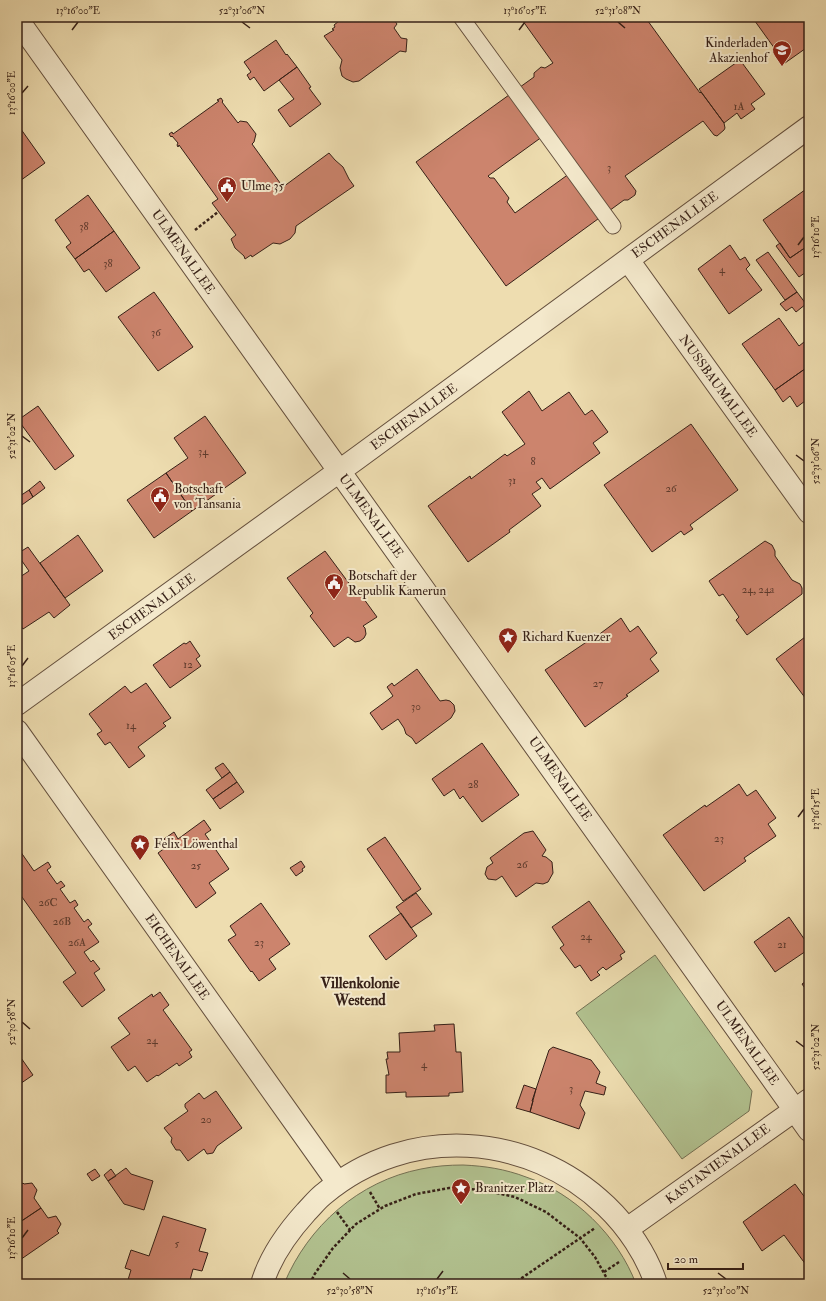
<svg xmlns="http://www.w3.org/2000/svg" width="826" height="1301" viewBox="0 0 826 1301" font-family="'IM FELL Double Pica',serif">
	<rect width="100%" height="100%" fill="#eeddb0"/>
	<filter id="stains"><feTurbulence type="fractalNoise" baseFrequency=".005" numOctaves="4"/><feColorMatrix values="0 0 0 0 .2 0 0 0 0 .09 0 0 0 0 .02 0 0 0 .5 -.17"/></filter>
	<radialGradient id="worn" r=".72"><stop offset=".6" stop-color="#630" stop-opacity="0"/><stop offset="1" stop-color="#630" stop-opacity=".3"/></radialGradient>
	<!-- green -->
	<path fill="#b2c290" stroke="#747154" d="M655,955L752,1091L749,1111L682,1159L576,1013Z
		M463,1165C485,1166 505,1169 526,1177C574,1193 618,1236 636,1284H284C308,1226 359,1181 421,1169C435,1166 449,1165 463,1165Z"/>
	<!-- building -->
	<path fill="#cc846d" stroke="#362017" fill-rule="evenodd" d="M344,17H392L397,24L394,28L401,38L407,39L406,52L400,51L359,81L353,82L346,79L342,76L340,68L342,60L324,36L334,30L332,29L335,27L334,25Z
		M520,17H645L700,93L701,92L724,123L725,128L724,130L717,136L714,135L703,121L625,176L636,191L635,195L628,200H624L506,286L416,162L534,77V73L541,67L545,68L553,63ZM546,134L573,171L515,213L507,202L509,198L494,178H490L488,176Z
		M752,17H801L809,29V46L785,63Z
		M276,40L286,55L287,54L297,67L264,91L254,77L250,80L247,75L251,72L244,62Z
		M740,60L765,94L751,104L755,109L741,119L737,113L724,123L699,89Z
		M297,67L311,87L309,88L321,104L290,127L278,110L294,99L279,80Z
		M221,98L223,101L222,102L238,123L240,121L247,122L256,134L254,142L252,144L283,187L329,153L335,160L343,167L349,179L354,186L296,226L295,233L290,239L280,244L273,243L252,257L251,255L245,259L244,256L235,248L231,239L236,235L212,203L218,199L179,145L178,147L177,145L178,143L172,136L171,137L169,134L172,132L173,134L219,101L217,100Z
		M18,125L45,163L17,183V126Z
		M809,187V245L790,258L763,220Z
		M88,195L114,231L75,259L66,247L71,243L55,220Z
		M114,231L140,268L106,292L89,269L84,272L75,259Z
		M780,243L790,258L809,245V270L799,277L776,246Z
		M730,245L740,260L745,257L750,265L746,269L762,290L729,314L698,269Z
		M768,252L797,292L785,300L756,260Z
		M154,292L193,347L158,371L118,317Z
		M797,292L806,304L796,312L792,307L786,311L780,304Z
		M779,318L799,346L809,338V366L775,390L742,344Z
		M809,366V398L797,407L790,396L783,402L775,390Z
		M529,391L542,411L569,392L585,415L592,410L608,432L593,443L600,453L550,489L542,478L536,482L541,488L532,494L541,506L509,530L510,532L468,562L428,506L470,476L471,479L505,454L507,456L525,444L502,412Z
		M38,406L74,456L55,470L18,420Z
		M205,416L246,473L192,511L166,473L188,458L174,438Z
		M691,424L738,490L690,525L693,529L684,535L681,531L652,552L604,485Z
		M166,473L192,511L154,538L127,500Z
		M40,481L45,488L33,497L29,490Z
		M29,490L33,497L19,507L17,504V498Z
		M78,535L103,571L65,598L40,563Z
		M765,541L772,545L775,551V556L792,580L800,584L802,588V594L747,635L736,620L739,617L723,594L719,596L709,581Z
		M28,547L70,605L54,618L49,612L23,629L17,621V579L29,571L17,554Z
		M325,551L351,586L353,584L377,617L363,626L365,628L366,634L364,638L360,641L355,642L348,637L334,647L310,616L313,613L287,578Z
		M621,618L630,632L638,626L657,653L650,659L659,671L626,695L628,696L585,727L545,670L588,641L589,642Z
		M809,634V703L776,659Z
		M190,641L200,656L196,659L201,666L170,688L153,665L184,643L186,644Z
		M417,669L440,701L446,700L450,701L454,705L455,711L451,718L416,744L412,738L406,734L404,728L398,719L382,730L370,713L393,696L387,687L392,683L394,686Z
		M146,683L171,718L163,723L166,726L138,747L145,756L129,768L110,742L105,745L97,734L102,731L89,714L125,686L131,693Z
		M482,743L519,795L482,822L463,796L460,799L454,789L444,796L432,779Z
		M223,763L230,772L222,778L215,768Z
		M230,772L237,782L213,799L206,790Z
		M237,782L244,792L220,809L213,799Z
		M739,784L747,796L756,790L776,818L768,824L776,836L744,858L746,861L704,891L663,835L705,805L706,807Z
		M204,820L211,830L205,834L229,869L209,883L216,893L196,908L158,853L169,845L164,839L174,832L178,839Z
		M533,831L546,850L542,856L546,857L552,862L553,873L548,882L543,884L536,883L516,897L502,876L496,880L488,879L485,874L487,867L493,863L490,858L524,833Z
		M385,837L421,889L403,901L367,849Z
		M18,848L34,871L48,862L51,867L47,870L57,884L61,881L65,886L60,889L70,903L75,900L78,905L74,908L84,922L88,919L92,924L88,927L99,942L84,952L91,962L93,960L100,969L94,973L105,990L82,1007L63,982L76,973L17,890V884L20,882L17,878Z
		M301,861L305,867L302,869L303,871L296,876L290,868Z
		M416,893L432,914L411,928L396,907Z
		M589,901L625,952L620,955L622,959L606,970L603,967L597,972L600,975L591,981L580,965L575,968L560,948L564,945L552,927Z
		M261,903L290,944L269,959L276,969L259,981L252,971L251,972L228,940L236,935L230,926Z
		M401,913L417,936L386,960L369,936Z
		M789,917L809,946V949L775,972L754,942Z
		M809,979V994L802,984Z
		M160,992L169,1005L163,1010L192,1050L189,1052L192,1057L179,1066L177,1063L158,1076L157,1075L147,1082L135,1066L128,1071L111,1047L130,1034L118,1018L152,994L153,997Z
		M454,1024L456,1052H461L463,1092L449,1093V1096L406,1097V1092L386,1093V1075H389L386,1059H388L387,1052H400L399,1033L435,1031L434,1025Z
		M553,1047L591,1060L600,1072L596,1083L606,1087L604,1095L585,1091L580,1105L585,1113L579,1129L530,1112L533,1101H532L549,1050Z
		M19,1055L33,1075L17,1086V1056Z
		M524,1085L536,1089L530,1112L516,1108Z
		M216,1091L242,1128L217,1146L213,1153L207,1154L204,1149L188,1161L180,1150H176L171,1142L172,1138L164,1128L188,1111L185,1107V1104L199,1093L204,1099Z
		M126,1168L131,1174L153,1181L144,1210L124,1204L108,1181Z
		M95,1169L100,1176L92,1181L87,1174Z
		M111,1169L116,1176L108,1181L104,1175Z
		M23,1183L24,1184L32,1183L37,1190L34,1198L41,1208L17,1224V1187Z
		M795,1184L809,1203V1269L784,1235L762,1251L743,1222Z
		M41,1208L48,1218L56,1216L61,1224L57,1231L59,1233L17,1262V1224Z
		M163,1216L206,1229L199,1251L208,1253L202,1271L193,1269L189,1284L127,1283L131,1270L125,1268L131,1250L149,1256Z"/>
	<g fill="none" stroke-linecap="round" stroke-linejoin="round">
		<defs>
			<path id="lane" d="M461,17L613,226"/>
			<path id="street" d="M17,19L809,1130
				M628,260L809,512
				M17,704L356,459L809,127
				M17,731L338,1183
				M627,1229L809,1100
				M262,1284C270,1257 287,1233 306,1212C312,1206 318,1198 325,1193C408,1124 529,1132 606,1206C627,1226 647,1255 656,1284"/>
		</defs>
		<!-- lane casing -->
		<use href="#lane" stroke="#644f3d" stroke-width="17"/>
		<!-- street casing -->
		<use href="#street" stroke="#644f3d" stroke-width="24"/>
		<!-- path -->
		<path stroke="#362017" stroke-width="2.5" stroke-dasharray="3 2" stroke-linecap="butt" d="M195,230L218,212
			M370,1192L380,1209
			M337,1212L350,1230
			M604,1272L619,1262
			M310,1284L314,1275L333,1248L356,1224L385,1206L416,1194L449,1188L483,1190L515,1197L546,1212L580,1238L595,1257L610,1284
			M513,1284L595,1228"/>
		<!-- lane -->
		<use href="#lane" stroke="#f4e9cc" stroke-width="15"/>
		<!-- street -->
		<use href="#street" stroke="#f4e9cc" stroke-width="22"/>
	</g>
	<!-- ticks -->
	<path fill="none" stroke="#362017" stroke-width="1.5" d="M242,22L250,28M618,22L625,28M72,30L78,22M519,30L525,22M22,93L28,86M798,245L804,237M22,436L30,442M796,455L804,461M22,666L28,658M798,817L804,809M22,1022L30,1029M796,1041L804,1047M22,1238L28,1230M343,1273L350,1279M718,1273L726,1279M437,1279L443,1271"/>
	<!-- icons -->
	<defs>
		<symbol id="school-pin" viewBox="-11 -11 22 30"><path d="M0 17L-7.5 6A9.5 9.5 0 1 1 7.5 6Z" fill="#8f2418" stroke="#f4e9cc"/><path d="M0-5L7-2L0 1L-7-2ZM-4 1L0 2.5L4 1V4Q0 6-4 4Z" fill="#fff"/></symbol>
		<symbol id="civic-pin" viewBox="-11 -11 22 30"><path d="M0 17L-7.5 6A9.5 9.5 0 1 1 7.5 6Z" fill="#8f2418" stroke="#f4e9cc"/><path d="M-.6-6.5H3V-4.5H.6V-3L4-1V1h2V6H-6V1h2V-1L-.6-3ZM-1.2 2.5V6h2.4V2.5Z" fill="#fff"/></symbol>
		<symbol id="sight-pin" viewBox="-11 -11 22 30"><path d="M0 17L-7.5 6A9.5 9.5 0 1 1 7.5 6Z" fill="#8f2418" stroke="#f4e9cc"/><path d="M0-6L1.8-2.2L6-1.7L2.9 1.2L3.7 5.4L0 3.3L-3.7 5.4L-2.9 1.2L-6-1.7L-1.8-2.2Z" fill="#fff"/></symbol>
	</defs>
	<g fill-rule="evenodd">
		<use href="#school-pin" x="771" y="39" width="22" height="30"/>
		<use href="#civic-pin" x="216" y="175" width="22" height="30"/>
		<use href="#civic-pin" x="149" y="485" width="22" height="30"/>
		<use href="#civic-pin" x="323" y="572" width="22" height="30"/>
		<use href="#sight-pin" x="497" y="626" width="22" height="30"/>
		<use href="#sight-pin" x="129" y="833" width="22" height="30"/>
		<use href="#sight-pin" x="450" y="1177" width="22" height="30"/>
	</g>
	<g text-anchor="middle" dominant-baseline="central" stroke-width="4" stroke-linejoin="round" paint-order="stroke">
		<!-- number labels -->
		<g font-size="11" fill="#5c392c">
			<text x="739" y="106">1A</text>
			<text x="609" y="167">3</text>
			<text x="84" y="226">38</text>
			<text x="108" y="263">38</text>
			<text x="722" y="269">4</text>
			<text x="156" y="332">36</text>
			<text x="203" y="451">34</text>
			<text x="533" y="461">8</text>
			<text x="512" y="480">31</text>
			<text x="671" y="488">26</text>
			<text x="758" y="589">24, 24a</text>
			<text x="188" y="664">12</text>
			<text x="598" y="683">27</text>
			<text x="416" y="706">30</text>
			<text x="131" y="725">14</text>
			<text x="473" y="784">28</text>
			<text x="719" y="838">23</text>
			<text x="522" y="864">26</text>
			<text x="196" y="865">25</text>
			<text x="48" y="902">26C</text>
			<text x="62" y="921">26B</text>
			<text x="586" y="936">24</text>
			<text x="77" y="942">26A</text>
			<text x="259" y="942">23</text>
			<text x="782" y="944">21</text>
			<text x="152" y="1040">24</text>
			<text x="424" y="1064">4</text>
			<text x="571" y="1088">3</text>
			<text x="206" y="1119">20</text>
			<text x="177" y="1243">5</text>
		</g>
		<!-- poi labels -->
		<g font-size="13" fill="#362017" stroke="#f4e9cc" text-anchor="start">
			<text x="768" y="43" text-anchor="end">Kinderladen<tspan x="768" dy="15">Akazienhof</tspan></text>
			<text x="241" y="186">Ulme 35</text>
			<text x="174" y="489">Botschaft<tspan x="174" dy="15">von Tansania</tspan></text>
			<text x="348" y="576">Botschaft der<tspan x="348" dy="15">Republik Kamerun</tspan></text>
			<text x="522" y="637">Richard Kuenzer</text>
			<text x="154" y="844">Felix Löwenthal</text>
			<text x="475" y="1188">Branitzer Platz</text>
		</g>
		<!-- street labels -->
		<g font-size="13" fill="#362017" stroke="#f4e9cc">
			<text transform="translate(675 225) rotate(-36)">ESCHENALLEE</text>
			<text transform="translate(183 252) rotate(55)">ULMENALLEE</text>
			<text transform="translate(718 386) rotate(54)">NUSSBAUMALLEE</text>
			<text transform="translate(414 417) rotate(-36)">ESCHENALLEE</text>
			<text transform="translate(371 516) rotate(54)">ULMENALLEE</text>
			<text transform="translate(152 607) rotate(-36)">ESCHENALLEE</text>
			<text transform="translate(560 779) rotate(55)">ULMENALLEE</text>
			<text transform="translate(177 957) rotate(55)">EICHENALLEE</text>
			<text transform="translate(747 1043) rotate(55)">ULMENALLEE</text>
			<text transform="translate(718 1164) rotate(-36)">KASTANIENALLEE</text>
		</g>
		<!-- quarter labels -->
		<g font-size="15" font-weight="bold" fill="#362017" stroke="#f4e9cc">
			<text x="360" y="983">Villenkolonie<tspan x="360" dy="17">Westend</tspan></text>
		</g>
	</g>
	<!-- margin -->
	<rect width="826" height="1301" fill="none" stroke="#eeddb0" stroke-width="44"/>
	<!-- scale -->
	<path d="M668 1263v6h75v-6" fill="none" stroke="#362017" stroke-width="2"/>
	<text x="674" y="1263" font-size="12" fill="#362017" stroke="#f4e9cc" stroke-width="3" paint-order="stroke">20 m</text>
	<rect x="22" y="22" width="782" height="1257" fill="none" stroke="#362017" stroke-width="1.5"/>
	<g font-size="10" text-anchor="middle" fill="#362017">
		<text x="78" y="14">13°16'00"E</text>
		<text x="242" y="14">52°31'06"N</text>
		<text x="525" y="14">13°16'05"E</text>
		<text x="618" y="14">52°31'08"N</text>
		<text transform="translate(11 93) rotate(-90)" y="4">13°16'00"E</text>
		<text transform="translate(815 237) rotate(-90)" y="4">13°16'10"E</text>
		<text transform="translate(11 436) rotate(-90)" y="4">52°31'02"N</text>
		<text transform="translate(815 461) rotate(-90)" y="4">52°31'06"N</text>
		<text transform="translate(11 666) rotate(-90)" y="4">13°16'05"E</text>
		<text transform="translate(815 809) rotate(-90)" y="4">13°16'15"E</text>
		<text transform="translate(11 1022) rotate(-90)" y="4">52°30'58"N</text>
		<text transform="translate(815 1047) rotate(-90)" y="4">52°31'02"N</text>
		<text transform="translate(11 1238) rotate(-90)" y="4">13°16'10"E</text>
		<text x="350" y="1294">52°30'58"N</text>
		<text x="437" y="1294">13°16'15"E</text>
		<text x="726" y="1294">52°31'00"N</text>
	</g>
	<rect width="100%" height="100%" filter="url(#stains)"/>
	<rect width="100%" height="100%" fill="url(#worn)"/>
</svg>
